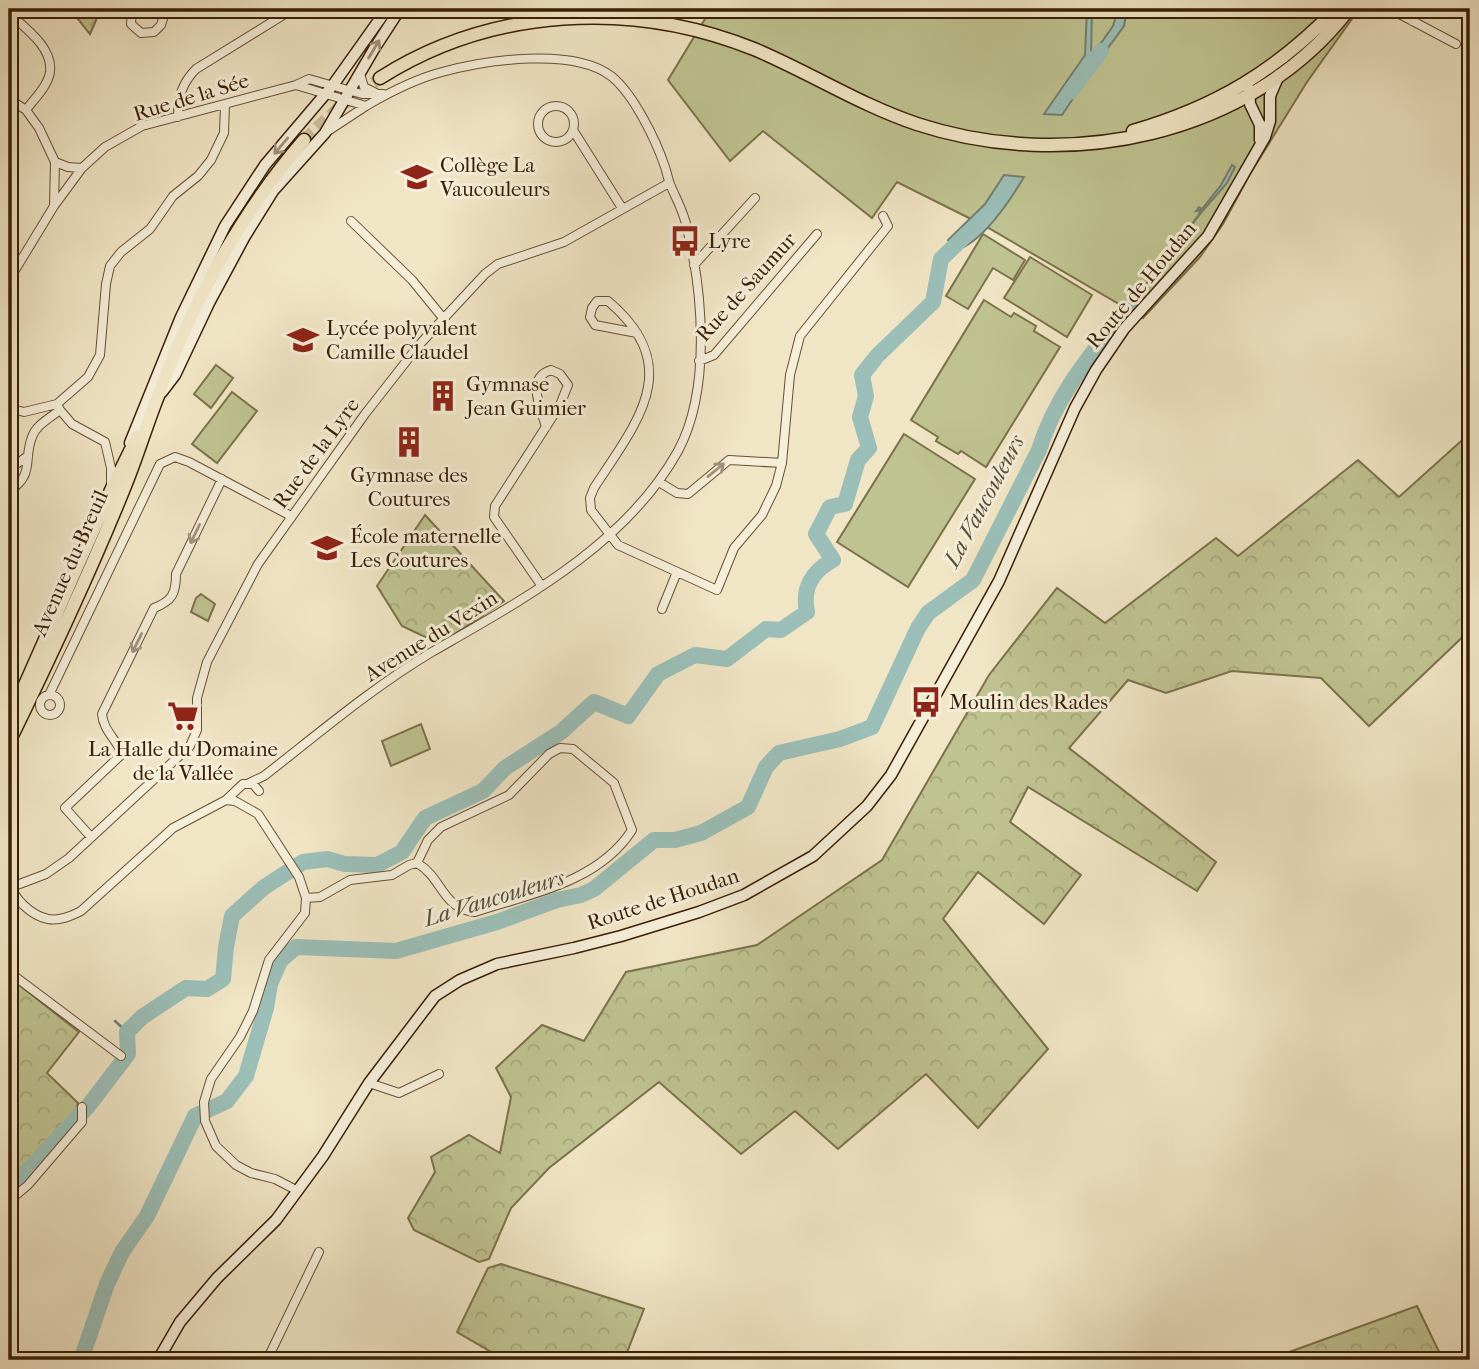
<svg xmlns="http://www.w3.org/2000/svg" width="1479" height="1369" viewBox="0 0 1479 1369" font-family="'IM FELL French Canon',serif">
	<defs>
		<pattern id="forest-crowns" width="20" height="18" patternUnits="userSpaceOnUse" patternTransform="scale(1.75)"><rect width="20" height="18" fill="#bfc391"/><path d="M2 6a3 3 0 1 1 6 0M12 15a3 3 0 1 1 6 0" fill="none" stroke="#a5a77c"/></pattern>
	</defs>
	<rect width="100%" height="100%" fill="#f0e5c5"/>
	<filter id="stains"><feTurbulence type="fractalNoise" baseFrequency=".00286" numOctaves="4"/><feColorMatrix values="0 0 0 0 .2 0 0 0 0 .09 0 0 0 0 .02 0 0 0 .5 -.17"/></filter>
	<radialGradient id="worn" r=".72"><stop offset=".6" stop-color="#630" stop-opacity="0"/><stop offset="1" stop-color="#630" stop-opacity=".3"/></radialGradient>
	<!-- grass -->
	<path fill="#bfc391" stroke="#7c714b" stroke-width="2" d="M711,9H1359L1307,82L1250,174L1223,224L1200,257L1143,318L985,226L897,182L872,218L763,131L730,161L668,80Z
		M983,234L1025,260L1013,280L993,268L968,309L946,296Z
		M1030,257L1092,295L1067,337L1004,298Z
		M984,300L1011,317L1014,313L1036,326L1034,331L1060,347L986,467L961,451L958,454L936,441L938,437L911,420Z
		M216,365L233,378L211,408L194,394Z
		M232,392L257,411L217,463L192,444Z
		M904,434L975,479L908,587L837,542Z
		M421,724L430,749L391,766L382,741Z"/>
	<!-- forest -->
	<path fill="url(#forest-crowns)" stroke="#7c714b" stroke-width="2" d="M70,9H101L90,34Z
		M1470,433V630L1369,726L1321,678L1232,671L1166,693L1128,680L1069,748L1216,862L1197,891L1028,787L1010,822L1081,875L1044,924L978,872L943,919L1048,1049L978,1128L926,1074L838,1149L795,1111L741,1154L659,1082L549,1168L511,1208L489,1259L479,1262L414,1230L408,1218L435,1172L431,1157L469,1135L500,1153L511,1097L496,1068L542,1025L584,1041L626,972L757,945L882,860L989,675L1057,588L1105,623L1216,538L1238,556L1358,460L1399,497Z
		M425,515L504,601L440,644L402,626L377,586Z
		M201,594L215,604L208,621L191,612L196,598Z
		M9,977L79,1032L47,1073L78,1103L74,1117L9,1186Z
		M501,1264L644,1309L624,1360H505L457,1332L488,1268Z
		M1417,1306L1443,1360H1267Z"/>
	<!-- water -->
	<path fill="#9bbfb8" stroke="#747f70" stroke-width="2" d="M1087,9H1092L1091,57L1113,26L1118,9H1127L1124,26L1091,71L1086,68L1074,97L1062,115L1044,114L1085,55Z
		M1232,165L1235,167L1227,183L1199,215L1200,210L1196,211L1199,207L1202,209L1221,185Z
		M1004,175L1024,177C1011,199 981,245 955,250L948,240L985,204Z"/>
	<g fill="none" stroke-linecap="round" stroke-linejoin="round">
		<!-- stream -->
		<path stroke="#747f70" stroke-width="2.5" d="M1131,304L1202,211
			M115,1021L127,1032"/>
		<!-- river -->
		<path stroke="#9bbfb8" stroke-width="16" d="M1070,92L1101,51
			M9,1191L89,1105L125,1058L128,1054L127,1032L142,1017L186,988L207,989L223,979L226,947L232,916L263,888L303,862L327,859L345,864L377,865L402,852L425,818L483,791L505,768L561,732L594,702L628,716L658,674L695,655L727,659L766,629L781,630L807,612C802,589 812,571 833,560L816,534L830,507L845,504L858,460L869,448L860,417L866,396L862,375L877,356L933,302L941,259L968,233
			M81,1360L107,1284L122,1252L147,1216L195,1116L227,1101L246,1076L266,1008L270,984L280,961L296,947L396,951L497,922L557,900L581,895L594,889L654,840H675L701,833L748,807L766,767L779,753L840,739L872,727L918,628L928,613L973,580L1039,450C1056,394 1095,349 1131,304"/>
		<!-- primary-tunnel -->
		<path stroke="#cbbd9f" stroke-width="12" stroke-dasharray="12 6" stroke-linecap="butt" d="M304,140L337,109L380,78"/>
		<defs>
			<path id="street" d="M132,9L131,24L141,33L154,32L161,25L166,9
				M1390,9L1456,44
				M9,13C25,28 53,47 50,72C48,86 34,99 26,110
				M1412,21L1421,9
				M360,74L364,87L376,93
				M296,85L309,79L362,94H383
				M9,99L26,110L39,128L55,162L54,206L9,280
				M538 124a18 18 0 1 1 36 0a18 18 0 1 1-36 0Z
				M178,117C178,97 182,83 196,69L293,9
				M573,130L622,208
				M328,131L366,106
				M55,162L68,167L82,168
				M9,165L10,164
				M54,206L82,168L105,147L142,126L296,85L366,106C390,92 415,79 442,72C486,60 573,47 611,76C633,93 656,140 665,167C667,173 668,179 670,184C676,199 684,212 687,228C703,293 711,390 678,451C626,545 522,600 432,652C373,687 318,734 264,776L249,783
				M351,221L412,280L443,318
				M694,265L755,198
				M637,333L595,325L590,317L592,308L597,301H608C686,367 637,422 594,488L590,498L591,510L618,545L717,590L734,548L762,515L776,486L782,463L790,375L800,336L888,226L883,216
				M699,361L714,355L817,234
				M9,408L24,412L57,404L88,377L100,355L106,284L110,266L121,252L150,229L173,196L198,176L211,160L224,133L225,104
				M60,410L72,424L105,442L111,468V487
				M9,469L28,456
				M659,482L677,493L688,494L729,460L782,463
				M9,491C35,475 23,460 32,437C36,425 50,418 60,410L57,404
				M541,585L494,517L495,506L560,405L568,385L560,374L551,370C525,378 541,408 546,427
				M662,609L677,572
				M49,695L160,464L175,457L189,462L291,516
				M40 705a10 10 0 1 1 20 0a10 10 0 1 1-20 0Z
				M226,800L235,801L258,814L299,877L306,898L305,913L269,960L253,1011L240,1037L211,1079L204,1102L205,1121L216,1146L236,1165L251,1173L275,1179L298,1191
				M91,837L65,808L122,754C117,740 103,730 102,714L154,608C172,601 176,594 176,574L222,479
				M12,881C10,898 33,916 48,919C60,921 71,916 81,911L173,828L226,800L243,784H253L259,791
				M9,888L46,874L69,858L190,746L197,730V698L207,662L258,564L365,414L419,345L485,274L498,264L564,242L669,183
				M306,898L320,897L350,880L392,875L409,865L417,863L428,840L441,827L509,795L549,754L560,748L573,749L614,783L632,830C599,882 530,894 475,912C441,908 443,878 417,863
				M9,972L121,1056
				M369,1083L399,1093L439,1074
				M9,1201L28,1185L82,1122V1107
				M267,1360L319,1252"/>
			<path id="secondary" d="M1249,89L1250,104L1260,125V140
				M162,392L175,375L209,303L245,236L273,191L325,133L374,49L400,9
				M130,443L181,317L225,226L265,165L333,85L387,9
				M158,1360L180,1322L217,1278L276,1220L323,1156L369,1083L435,996L460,980L497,964L574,948L621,936L699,912L744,895L813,856L867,806L891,775L999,581L1075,408L1096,370L1124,329L1208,236L1265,137L1270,121V96L1279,75"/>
			<path id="primary" d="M380,78C492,7 632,0 754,49C809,72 860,105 917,124C1066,173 1251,137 1349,9
				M1133,131C1216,107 1277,70 1336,9
				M9,721L112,488L137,437
				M9,742C50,658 90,573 125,486C137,457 146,426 158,396C192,304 240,214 304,140"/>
		</defs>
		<!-- street casing -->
		<use href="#street" stroke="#675035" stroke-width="10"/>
		<!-- secondary casing -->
		<use href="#secondary" stroke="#391f05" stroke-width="13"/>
		<!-- primary casing -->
		<use href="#primary" stroke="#391f05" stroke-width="15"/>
		<!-- street -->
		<use href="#street" stroke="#f5eed9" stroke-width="8"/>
		<!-- secondary -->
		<use href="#secondary" stroke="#f5eed9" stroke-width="10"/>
		<!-- primary -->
		<use href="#primary" stroke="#f0e5c5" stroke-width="12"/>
	</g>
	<!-- one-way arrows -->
	<defs><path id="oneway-shaft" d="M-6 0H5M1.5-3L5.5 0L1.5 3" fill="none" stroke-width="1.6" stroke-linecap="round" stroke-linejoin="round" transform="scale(1.75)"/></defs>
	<g stroke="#a0917a">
		<use href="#oneway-shaft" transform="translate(374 49) rotate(-59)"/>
		<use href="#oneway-shaft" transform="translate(281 146) rotate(130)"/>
		<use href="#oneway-shaft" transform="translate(716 470) rotate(-39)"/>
		<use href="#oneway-shaft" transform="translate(195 534) rotate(116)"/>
		<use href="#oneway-shaft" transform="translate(137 643) rotate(116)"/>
	</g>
	<!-- icons -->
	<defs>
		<symbol id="school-bare" viewBox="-9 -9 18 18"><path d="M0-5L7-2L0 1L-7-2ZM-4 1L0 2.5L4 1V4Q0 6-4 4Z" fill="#8f2418" stroke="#f5eed9" stroke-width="2.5" paint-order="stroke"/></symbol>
		<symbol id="bus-bare" viewBox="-9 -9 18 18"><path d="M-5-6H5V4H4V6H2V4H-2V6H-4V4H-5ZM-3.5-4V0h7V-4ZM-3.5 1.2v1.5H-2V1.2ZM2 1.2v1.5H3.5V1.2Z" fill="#8f2418" stroke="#f5eed9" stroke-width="2.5" paint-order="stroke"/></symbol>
		<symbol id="building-bare" viewBox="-9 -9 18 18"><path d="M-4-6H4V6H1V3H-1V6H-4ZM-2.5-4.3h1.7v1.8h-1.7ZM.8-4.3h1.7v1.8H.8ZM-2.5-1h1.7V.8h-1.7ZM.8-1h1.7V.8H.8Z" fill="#8f2418" stroke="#f5eed9" stroke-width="2.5" paint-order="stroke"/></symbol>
		<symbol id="supermarket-bare" viewBox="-9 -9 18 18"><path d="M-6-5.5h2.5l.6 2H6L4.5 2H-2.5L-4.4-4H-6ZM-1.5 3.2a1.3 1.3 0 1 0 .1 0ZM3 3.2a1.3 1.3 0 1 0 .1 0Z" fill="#8f2418" stroke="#f5eed9" stroke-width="2.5" paint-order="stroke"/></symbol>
	</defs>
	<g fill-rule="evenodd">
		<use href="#school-bare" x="395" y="155" width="44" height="44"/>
		<use href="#bus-bare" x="663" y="219" width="44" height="44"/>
		<use href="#school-bare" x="281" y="318" width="44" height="44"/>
		<use href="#building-bare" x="421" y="374" width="44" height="44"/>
		<use href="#building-bare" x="387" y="420" width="44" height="44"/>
		<use href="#school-bare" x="305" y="526" width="44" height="44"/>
		<use href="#bus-bare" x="904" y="680" width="44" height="44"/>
		<use href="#supermarket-bare" x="161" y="694" width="44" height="44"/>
	</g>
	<g text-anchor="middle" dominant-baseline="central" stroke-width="6" stroke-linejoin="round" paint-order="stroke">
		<!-- street labels -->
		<g font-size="21" fill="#391f05" stroke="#f5eed9">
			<text transform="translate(191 97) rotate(-17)">Rue de la Sée</text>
			<text transform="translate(1141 285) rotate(-50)">Route de Houdan</text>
			<text transform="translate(746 287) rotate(-48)">Rue de Saumur</text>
			<text transform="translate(316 453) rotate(-54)">Rue de la Lyre</text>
			<text transform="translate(70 563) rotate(-66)">Avenue du Breuil</text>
			<text transform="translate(431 636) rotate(-32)">Avenue du Vexin</text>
			<text transform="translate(663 899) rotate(-18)">Route de Houdan</text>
		</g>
		<!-- poi labels -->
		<g font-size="21" fill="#391f05" stroke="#f5eed9" text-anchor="start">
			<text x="440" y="165">Collège La<tspan x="440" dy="24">Vaucouleurs</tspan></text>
			<text x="708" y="241">Lyre</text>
			<text x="326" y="328">Lycée polyvalent<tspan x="326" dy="24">Camille Claudel</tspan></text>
			<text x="466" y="384">Gymnase<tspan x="466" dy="24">Jean Guimier</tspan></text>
			<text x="409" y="475" text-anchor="middle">Gymnase des<tspan x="409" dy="24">Coutures</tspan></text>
			<text x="350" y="536">École maternelle<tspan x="350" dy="24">Les Coutures</tspan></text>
			<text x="949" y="702">Moulin des Rades</text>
			<text x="183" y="749" text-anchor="middle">La Halle du Domaine<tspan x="183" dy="24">de la Vallée</tspan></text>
		</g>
		<!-- water labels -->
		<g font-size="23" font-style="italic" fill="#564f3b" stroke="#f5eed9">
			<text transform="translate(984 501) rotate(-62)">La Vaucouleurs</text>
			<text transform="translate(494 898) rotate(-17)">La Vaucouleurs</text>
		</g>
	</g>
	<!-- margin -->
	<rect width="1479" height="1369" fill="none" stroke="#f0e5c5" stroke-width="35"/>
	<rect x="10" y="10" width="1458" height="1348" fill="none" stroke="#391f05" stroke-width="3.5"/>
	<rect x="18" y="18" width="1444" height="1334" fill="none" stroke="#391f05" stroke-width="2"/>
	<rect width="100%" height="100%" filter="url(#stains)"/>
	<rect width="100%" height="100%" fill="url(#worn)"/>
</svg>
